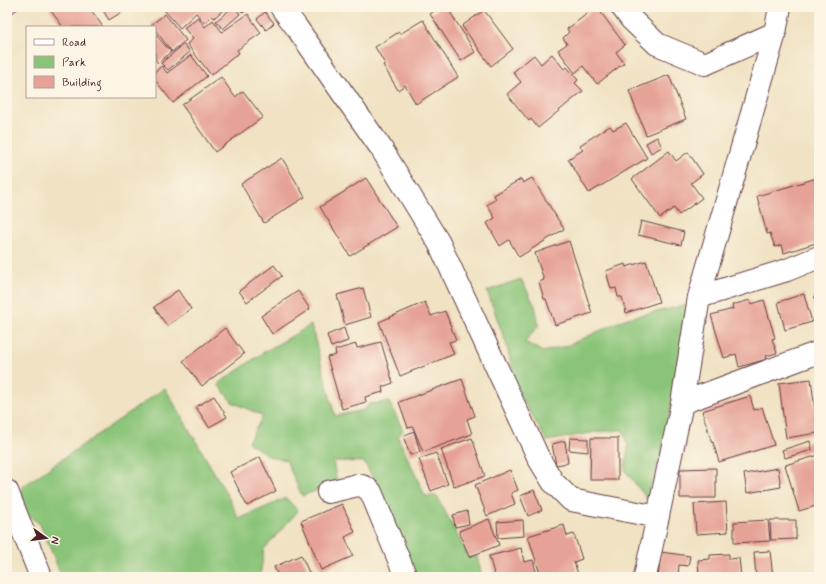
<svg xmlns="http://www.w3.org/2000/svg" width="826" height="584" viewBox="0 0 826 584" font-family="Mynerve,sans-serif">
	<rect width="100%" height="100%" fill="#fcf5e5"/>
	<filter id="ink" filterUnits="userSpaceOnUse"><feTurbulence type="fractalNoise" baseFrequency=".025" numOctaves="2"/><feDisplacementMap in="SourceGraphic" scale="8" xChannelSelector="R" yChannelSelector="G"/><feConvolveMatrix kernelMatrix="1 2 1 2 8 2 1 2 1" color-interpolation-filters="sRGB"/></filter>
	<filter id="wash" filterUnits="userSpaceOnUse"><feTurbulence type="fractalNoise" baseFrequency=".012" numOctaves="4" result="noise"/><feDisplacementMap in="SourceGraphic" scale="16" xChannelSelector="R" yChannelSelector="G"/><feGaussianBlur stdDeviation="0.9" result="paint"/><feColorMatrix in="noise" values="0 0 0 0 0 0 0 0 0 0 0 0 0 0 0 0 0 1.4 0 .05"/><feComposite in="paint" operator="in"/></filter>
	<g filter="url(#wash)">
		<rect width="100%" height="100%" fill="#f0e2c2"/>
		<!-- green -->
		<path fill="#8ac478" stroke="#6a7252" d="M521,279L535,306L539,325L525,342L543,352L569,345L627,318L692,304L661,455L647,499L625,470L628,446L623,430L596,432L547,441L518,392L506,343L487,291Z
			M311,325L335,416L364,410L369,404L389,402L403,430L398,437L425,496H437L469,558L477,556L482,577H414L377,485L364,462L333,461L337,483L302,496L286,460L270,457L248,442L263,416L232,402L218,384L264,352Z
			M165,388L225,491L239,519L286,498L298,511L264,549L260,577H62L40,524L22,511V487Z"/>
		<g id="blocks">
			<!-- building -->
			<path fill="#e6a296" d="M7,7H20L7,17Z
				M48,7H89L103,27H63Z
				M101,7H130L109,20Z
				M167,7H227L214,18L212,16L205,23L196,13L180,28L164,10Z
				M233,7H235L240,14L223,29L216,21Z
				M238,7H250L243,13Z
				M440,7H447L475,52L461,61L430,14Z
				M595,8L598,11L599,10L625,45L616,52L624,63L597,84L583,66L575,73L558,50L567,44L563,38L569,32L567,29Z
				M484,10L513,49L491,66L462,26Z
				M265,12L274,23L266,30L257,19Z
				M165,14L186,40L172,52L155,30V27H152L151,25Z
				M248,14L261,33L237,50L239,53L211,75L187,44L193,39L184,28L198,17L205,27L213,20L222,32Z
				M423,20L458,77L416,104L405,85L398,90L383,65L385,64L375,47L399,32L400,34Z
				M155,34L171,52L158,63L155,60Z
				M184,44L190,52L168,70L161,63Z
				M552,54L564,69L567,67L578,80L575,83L583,91L538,128L531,119L529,121L507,94L521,82L513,72L534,55L541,64Z
				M191,55L207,76L173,103L155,80V71L162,66L167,73Z
				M669,75L686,119L646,135L629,91Z
				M221,77L235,97L243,91L263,117L215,152L182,105Z
				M626,123L647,158L589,193L568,159L583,150L580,145L610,126L613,130Z
				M657,137L662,147L651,153L646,143Z
				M669,151L676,161L688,152L703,174L691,183L702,198L679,215L674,208L660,218L632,179Z
				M282,158L305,197L264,223L241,184Z
				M366,178L397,227L350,256L320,207Z
				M532,178L564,229L519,257L509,240L500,246L487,223L495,218L487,205L496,199L494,195L521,179L523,183Z
				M817,178L819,185V242L784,253L782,245L775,247L770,233L767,234L757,196Z
				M641,221L684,232L681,245L638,235Z
				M569,241L592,313L555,325L546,299H544L539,282L544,280L535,253Z
				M646,261L659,302L626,313L622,297H618L616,288L611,289L606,271L625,264L626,267Z
				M274,265L282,276L247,302L239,291Z
				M363,288L371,317L345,325L337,295Z
				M178,290L191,309L167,326L154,307Z
				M298,291L310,309L272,334L261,316Z
				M804,294L812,322L785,330L778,302Z
				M819,294V309L814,296Z
				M750,300L752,304L764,300L775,338L772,339L777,353L766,356L767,359L739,367L736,354L724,358L711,315L733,309L732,305Z
				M425,302L431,316L445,311L456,340L449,342L454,354L400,376L379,322Z
				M225,328L244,354L202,386L183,361Z
				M344,328L348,341L331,347L327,335Z
				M381,342L393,383L382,387L383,392L365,397L366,402L342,409L327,357L336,355L335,350L356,344L357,348Z
				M462,379L475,416L467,419L472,434L423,452L413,427L408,428L399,402Z
				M811,379L818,433L786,438L779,383Z
				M214,396L227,417L209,427L196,407Z
				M750,396L754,410L762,407L774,445L719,462L713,442L712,443L702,411Z
				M414,431L420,452L410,455L403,436Z
				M472,438L485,476L454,487L441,449Z
				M570,438L588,439V452L569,450Z
				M591,438H618V480H590Z
				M565,441L568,463L556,465L552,444Z
				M810,441L812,450L785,458L782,450Z
				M436,453L448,484L431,491L419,459Z
				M819,455V505L799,511L785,465Z
				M260,457L276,491L247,506L230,472Z
				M716,468V498H680V469Z
				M778,468L781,487L747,493L744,474Z
				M510,470L518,490L511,493L515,504L487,516L475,485Z
				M534,490L542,510L528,516L520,496Z
				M726,502L728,532L696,534L694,504Z
				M342,504L355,532L345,537L353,556L321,570L301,521Z
				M467,511L469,524L455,527L453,515Z
				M489,519L499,545L469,557L459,531Z
				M523,520L524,536L498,538L497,522Z
				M768,520L770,541L734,543V522Z
				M770,520H796V539L771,540Z
				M564,525L567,536L574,534L582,559L574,562L578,574L567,577H541L528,536Z
				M521,548L524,562L533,560L537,576L531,577H495L489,556Z
				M770,551L773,577H756L754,552Z
				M661,552L690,556L688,566L679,565L678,577H658Z
				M729,554V559L739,558L741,577H699L698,560L710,559V555Z
				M301,555L311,577H279L274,567Z"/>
		</g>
	</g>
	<g filter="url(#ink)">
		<use href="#blocks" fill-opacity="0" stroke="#633c42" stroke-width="1"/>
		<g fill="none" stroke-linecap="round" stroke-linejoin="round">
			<defs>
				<path id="minor" d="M281,7L297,28L381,148L439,243L539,459L553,482L571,500L658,517
					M622,7L631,19L657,44L705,64L775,33
					M699,297L787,270L819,257
					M682,403L819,352
					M7,491L41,577
					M328,492L358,485L365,487L371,492L406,577
					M645,577L682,403L699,297L775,33L780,7"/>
			</defs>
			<!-- minor casing -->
			<use href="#minor" stroke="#633c42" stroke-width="24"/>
			<!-- minor -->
			<use href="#minor" stroke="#fff" stroke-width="22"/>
		</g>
	</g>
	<!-- margin -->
	<rect width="826" height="584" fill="none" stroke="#fcf5e5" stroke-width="24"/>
	<!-- legend -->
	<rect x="26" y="26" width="130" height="72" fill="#fcf5e5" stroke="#b59f9b"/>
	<rect x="34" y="39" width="20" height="6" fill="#ffffff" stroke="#b59f9b"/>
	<text x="62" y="46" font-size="12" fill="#4a1f2b">Road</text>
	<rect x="34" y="56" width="20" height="12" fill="#8ac478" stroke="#b59f9b"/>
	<text x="62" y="66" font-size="12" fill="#4a1f2b">Park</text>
	<rect x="34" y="76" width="20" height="12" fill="#e6a296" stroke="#b59f9b"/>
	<text x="62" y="86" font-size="12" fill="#4a1f2b">Building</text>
	<!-- north arrow -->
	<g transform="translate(46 538) rotate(104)" stroke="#fcf5e5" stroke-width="3" paint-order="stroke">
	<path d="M0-3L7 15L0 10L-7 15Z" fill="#4a1f2b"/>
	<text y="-6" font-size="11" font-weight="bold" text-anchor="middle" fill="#4a1f2b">N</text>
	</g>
</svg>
